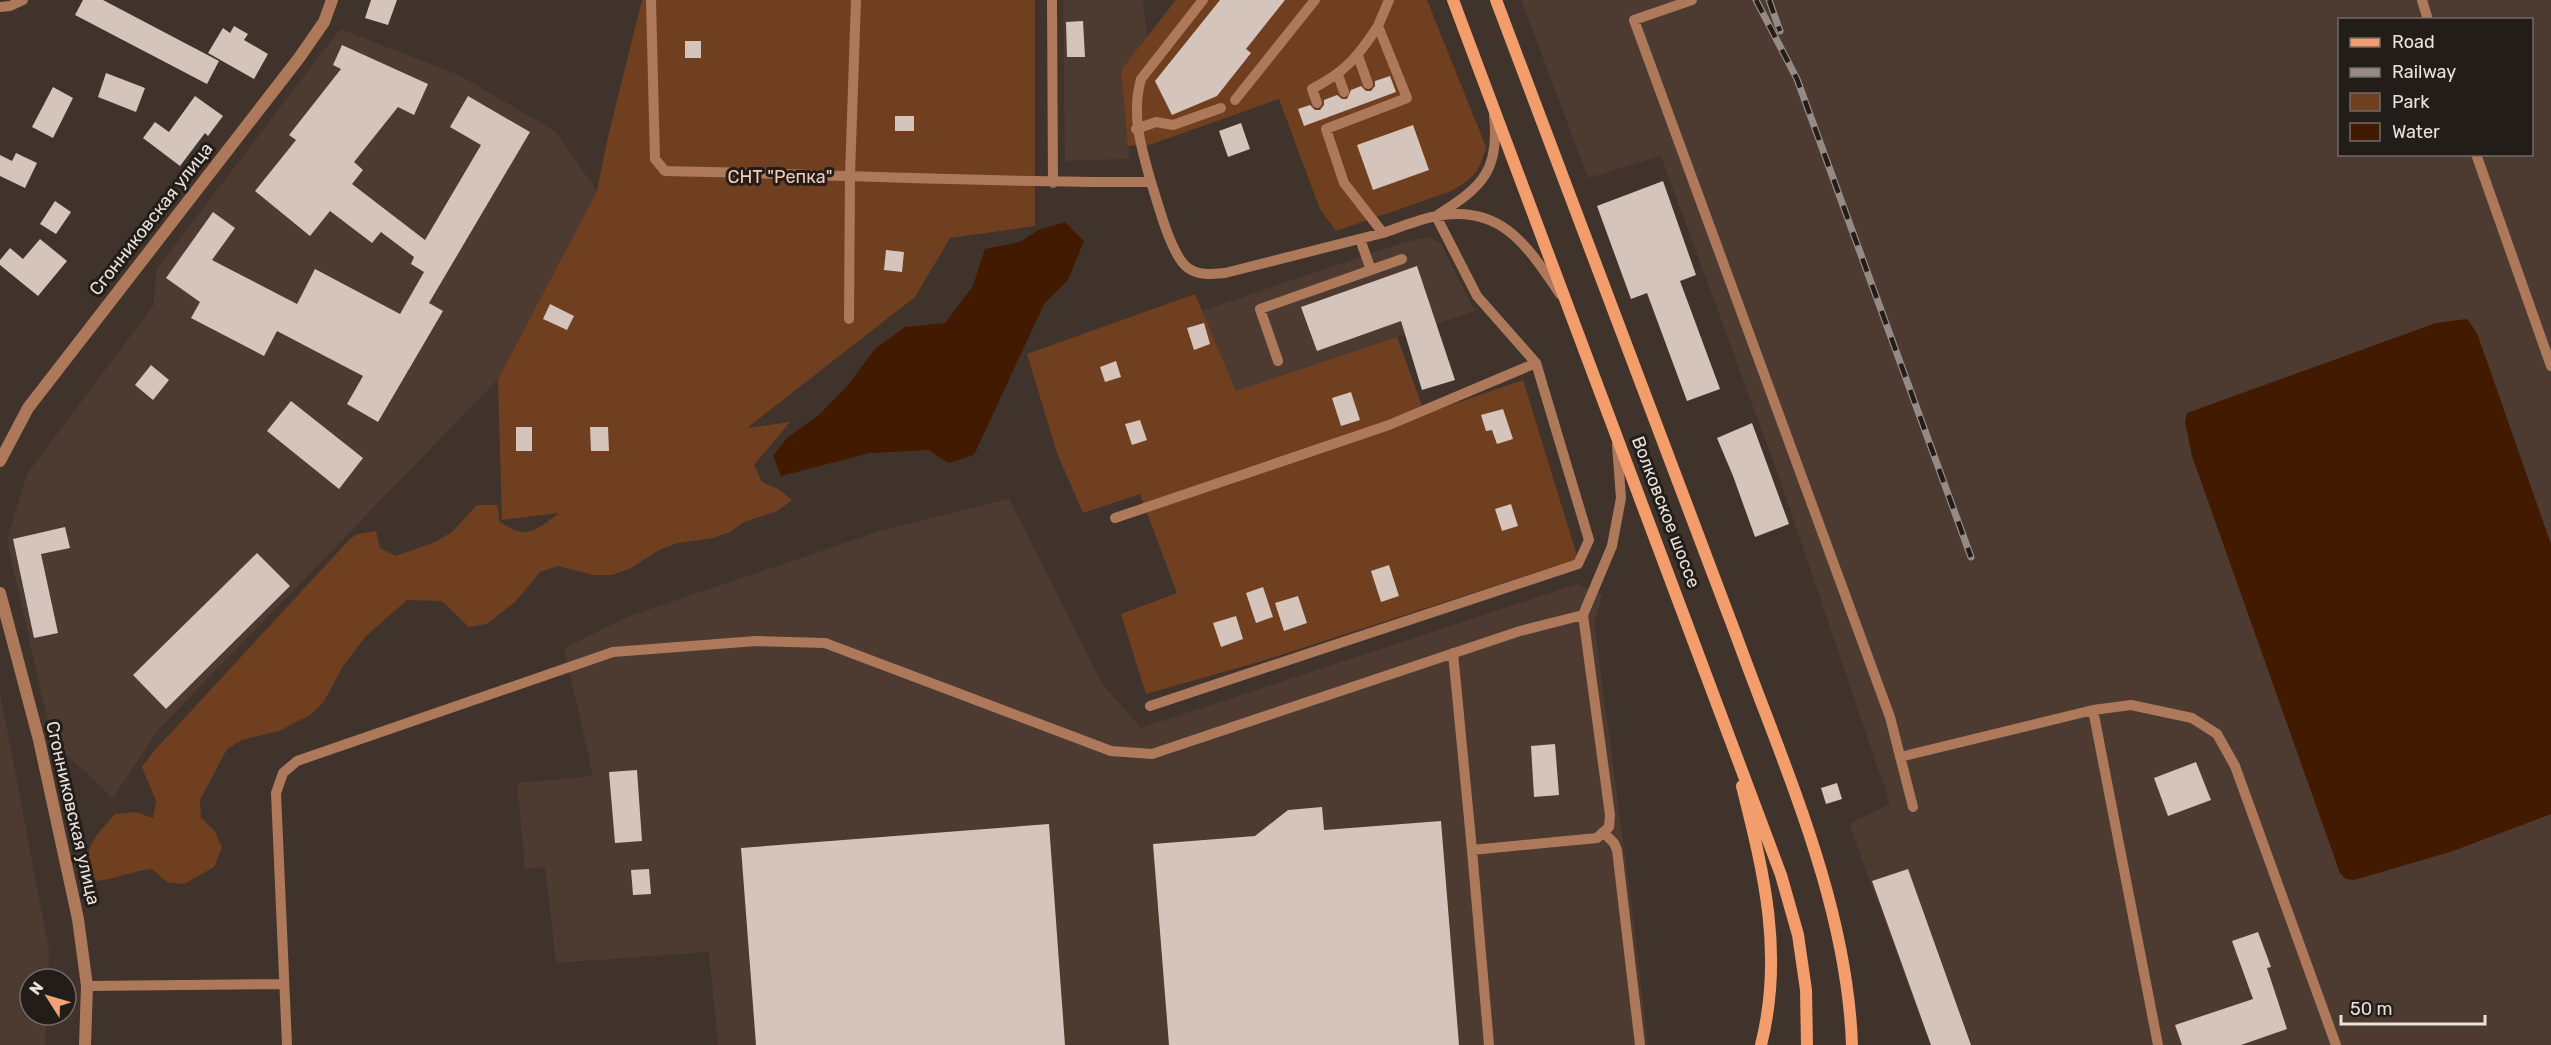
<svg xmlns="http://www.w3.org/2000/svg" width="2551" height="1045" viewBox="0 0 2551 1045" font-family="Rubik,sans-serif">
	<rect width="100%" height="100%" fill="#40332c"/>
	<!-- built -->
	<path fill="#4d3a30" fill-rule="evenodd" d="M1063,0H1143L1147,38L1121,70L1130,159L1065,161Z
		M1521,0H2551V1045H1930L1849,824L1890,804L1780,480L1661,156L1588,178ZM2340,20H2532V154H2340Z
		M340,29L459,75L556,132L597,191L498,379L159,729L113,798L52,741L7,540L27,474L154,305L156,270Z
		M1427,237L1440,242L1475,311L1236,391L1202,311L1398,244Z
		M1009,499L1103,685L1141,728L1577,584L1603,595L1594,621L1632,908L1648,1045H718L709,952L556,963L545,867L525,869L517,783L593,776L564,648L627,617L880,531Z
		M0,692L49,950L48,979H30V1015H46L45,1045H0Z"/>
	<!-- green -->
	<path fill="#703f20" d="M642,0H1035V226L950,238L915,297L747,428L790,422L754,465L762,482L778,489L792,500L777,511L744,522L730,532L713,538L678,543L661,549L629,569L612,575H593L558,566L540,572L516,601L487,624L469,627L442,601L407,600L366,636L343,666L323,703L310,715L279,731L242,740L227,749L200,800L201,818L214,830L222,847L214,867L184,884L167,882L152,869C132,871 116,879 96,881C78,849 95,838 115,814L135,812L153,818L156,801L142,767L154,751L349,540L357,534L376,531L380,548L396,556L435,542L452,532L477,505H497L500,522C528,541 535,530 559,513L502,520L498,379L597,191L608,137Z
		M1176,0H1427L1486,147C1479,173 1473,179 1449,192L1336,231L1320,209L1279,99L1149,145L1128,146L1121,70Z
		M1195,294L1236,391L1397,337L1425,414L1523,380L1578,559L1262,661L1146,694L1121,614L1177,593L1140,494L1083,513L1057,453L1027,354Z"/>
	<!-- water -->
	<path fill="#411a00" d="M1065,222L1084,241L1068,280L1044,304L974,455L949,463L928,450L870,453L781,476L773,456L787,438L820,414L848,385L875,349L905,327L945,323L973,286L985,249L1020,242L1038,230Z
		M2467,319L2477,333L2551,544V814L2453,851L2354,880L2346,879L2340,873L2192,456L2185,422L2187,413L2436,323Z"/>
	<!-- building -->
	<path fill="#d4c4bb" d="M83,0H103L219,61L207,84L75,15Z
		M371,0H397L388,25L365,18Z
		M1220,0H1285L1246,49L1251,53L1217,96L1172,115L1155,81Z
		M1083,21L1085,57H1067L1066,22Z
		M234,26L248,34L244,40L268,54L254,79L208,53L223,28L230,33Z
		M685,41H701V58H685Z
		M342,45L428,84L414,115L398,107L354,162L363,170L352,184L425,240L481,145L450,127L468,96L530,132L429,303L443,311L378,422L347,404L363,376L277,331L264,356L191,318L200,302L166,278L213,212L235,228L212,260L297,304L315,269L400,314L424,272L411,264L414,257L381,232L372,243L330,211L310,236L255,191L296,140L289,135L341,69L333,65Z
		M106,73L145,88L136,112L98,97Z
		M1390,76L1396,92L1304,126L1298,109L1310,105L1315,110H1320L1324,105V100L1337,95L1342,99H1347L1351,90L1361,86L1366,91H1371L1375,86V81Z
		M53,87L73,98L53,138L32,127Z
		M195,96L223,116L208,136L205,133L180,166L143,138L155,122L169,132Z
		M895,116H914V131H895Z
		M1241,123L1250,149L1228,157L1219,131Z
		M1413,125L1429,170L1373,190L1357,145Z
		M16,153L37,163L25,188L0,176V155L12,161Z
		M1663,181L1696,275L1680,281L1720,389L1687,401L1647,293L1631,299L1597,206Z
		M55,201L71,212L56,234L40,224Z
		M40,239L67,261L38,296L0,265V260L10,248L23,259Z
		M886,250L904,252L902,272L884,270Z
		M1417,266L1455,380L1422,390L1401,321L1317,351L1301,307Z
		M550,304L574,316L567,330L543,319Z
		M1204,323L1210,344L1194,350L1187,328Z
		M1116,361L1121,377L1105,382L1100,367Z
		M151,365L169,380L153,400L135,385Z
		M1351,392L1360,420L1341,426L1332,398Z
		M291,401L363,458L339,489L267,431Z
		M1503,409L1513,439L1497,444L1492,430L1486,431L1481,415Z
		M1140,420L1147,440L1132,445L1125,424Z
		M1752,423L1789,524L1755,537L1733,476L1717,438Z
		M516,427H532V451H516Z
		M590,427H608L609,451H591Z
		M1511,504L1518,526L1502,531L1495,509Z
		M65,527L70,548L41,554L58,633L34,638L13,539Z
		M257,553L290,586L166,709L133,675Z
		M1389,565L1399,596L1381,602L1371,571Z
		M1263,587L1273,617L1256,623L1246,593Z
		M1298,596L1307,623L1284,631L1275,603Z
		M1236,616L1243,639L1221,647L1213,623Z
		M1555,744L1559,795L1534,797L1531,746Z
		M2196,762L2211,800L2168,816L2154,778Z
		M637,770L642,841L615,843L609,772Z
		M1837,783L1842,799L1826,804L1821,788Z
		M1322,807L1324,830L1441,821L1459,1045H1169L1153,844L1255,836L1288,810Z
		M1049,824L1065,1045H756L741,848Z
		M649,869L651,894L633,895L631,870Z
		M1908,869L1971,1045H1931L1872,881Z
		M2258,932L2271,967L2267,968L2287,1029L2241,1045H2182L2175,1025L2253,999L2232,941Z"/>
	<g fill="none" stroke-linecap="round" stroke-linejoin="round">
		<!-- service -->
		<path stroke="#ae795a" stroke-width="10" d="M651,0L655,159L665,171C827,174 989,183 1151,182C1158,203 1171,256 1188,268C1199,276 1213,274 1225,273L1383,233
			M1052,0L1053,183
			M1389,0L1378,26L1407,98L1326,129L1344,183L1383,233C1401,227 1419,219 1437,216C1502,204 1528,247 1560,294
			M1692,0L1634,20L1890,717L1913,807
			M2422,0L2428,20
			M0,7L10,6L23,0
			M1358,56L1368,84
			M1338,75L1344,92
			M1235,100L1315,0
			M1317,103L1312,89C1346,71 1357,58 1378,26
			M1136,129L1156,122L1173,125L1221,108
			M2476,154L2551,366
			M1151,182C1141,147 1131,115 1141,79L1203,0
			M1439,214C1482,187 1500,170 1494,116
			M1371,270L1402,259
			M849,319L850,175L856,0
			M1278,361L1260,309L1371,270L1360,239
			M1115,518L1389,425L1536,363L1477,296L1436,216
			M1453,653L1472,850
			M1150,706L1578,564L1589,540L1536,363
			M2093,710L2158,1045
			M1900,757L2093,710L2131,705L2192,718L2217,734L2235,766L2336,1045
			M1604,833L1614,843L1617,850L1640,1045
			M87,986L284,984
			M287,1045L276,793L283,773L297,761L613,652L756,641L825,643L1111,751L1152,754L1520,631L1583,615
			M1489,1045L1472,850L1597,838L1609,827L1610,815L1583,615L1612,546L1621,498L1617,445"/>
		<!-- minor -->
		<path stroke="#ae795a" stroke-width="12" d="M0,461L28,408L299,58L324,22L332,0
			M0,593L39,740L78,919L87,986L85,1045"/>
		<!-- secondary -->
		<path stroke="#f29d6b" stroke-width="12" d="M1453,0L1781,875L1798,935L1806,990L1807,1045
			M1496,0C1576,212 1658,423 1736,635C1784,767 1847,903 1852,1045
			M1742,786C1764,874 1784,954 1761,1045"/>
		<defs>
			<path id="rail" d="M1756,0L1797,79L1971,557
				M1769,0L1780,31"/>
		</defs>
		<!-- rail casing -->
		<use href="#rail" stroke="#958a84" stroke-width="7"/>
		<!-- rail -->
		<use href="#rail" stroke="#231d19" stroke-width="4.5" stroke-dasharray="14" stroke-linecap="butt"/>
	</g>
	<g text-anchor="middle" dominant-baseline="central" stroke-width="6" stroke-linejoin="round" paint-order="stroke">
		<!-- park labels -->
		<g font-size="18" fill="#f8ccb4" stroke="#231d19">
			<text x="780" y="177">СНТ "Репка"</text>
		</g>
		<!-- street labels -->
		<g font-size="18" fill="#e9e1dc" stroke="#231d19">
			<text transform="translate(151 219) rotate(-52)">Сгонниковская улица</text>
			<text transform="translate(1666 512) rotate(69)">Волковское шоссе</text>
			<text transform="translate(73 813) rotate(77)">Сгонниковская улица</text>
		</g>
	</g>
	<!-- legend -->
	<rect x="2338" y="18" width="195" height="138" fill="#231d19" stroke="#726b67" stroke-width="1.5"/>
	<rect x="2350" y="38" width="30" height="9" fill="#f29d6b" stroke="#726b67" stroke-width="1.5"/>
	<text x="2392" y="48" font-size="18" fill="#e9e1dc">Road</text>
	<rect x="2350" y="68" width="30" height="9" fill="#958a84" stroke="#726b67" stroke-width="1.5"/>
	<text x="2392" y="78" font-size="18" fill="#e9e1dc">Railway</text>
	<rect x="2350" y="93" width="30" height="18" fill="#703f20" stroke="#726b67" stroke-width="1.5"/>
	<text x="2392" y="108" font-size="18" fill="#e9e1dc">Park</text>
	<rect x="2350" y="123" width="30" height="18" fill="#411a00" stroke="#726b67" stroke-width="1.5"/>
	<text x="2392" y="138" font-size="18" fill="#e9e1dc">Water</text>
	<!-- north arrow -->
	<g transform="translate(48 997) rotate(307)"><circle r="28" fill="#231d19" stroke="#726b67" stroke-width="1.5"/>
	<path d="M0-4.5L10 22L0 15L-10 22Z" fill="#efa377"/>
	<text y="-9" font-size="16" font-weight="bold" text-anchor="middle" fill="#e9e1dc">N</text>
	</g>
	<!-- scale -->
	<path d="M2341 1015v9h144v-9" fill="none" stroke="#e9e1dc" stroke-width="3"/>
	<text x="2350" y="1015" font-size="18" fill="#e9e1dc" stroke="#231d19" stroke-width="4.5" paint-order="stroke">50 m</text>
</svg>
